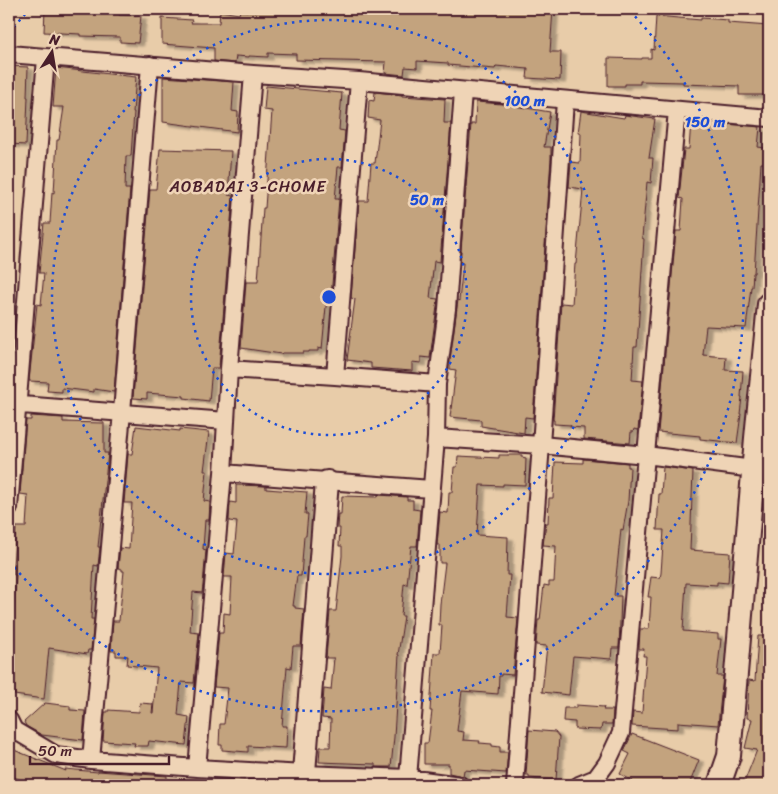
<svg xmlns="http://www.w3.org/2000/svg" width="778" height="794" viewBox="0 0 778 794" font-family="Sriracha,sans-serif">
	<defs>
		<filter id="shadow"><feDropShadow dx="5.5" dy="3" stdDeviation="1" flood-color="#0004"/></filter>
	</defs>
	<rect width="100%" height="100%" fill="#e8cca9"/>
	<filter id="ink" filterUnits="userSpaceOnUse"><feTurbulence type="fractalNoise" baseFrequency=".02" numOctaves="2"/><feDisplacementMap in="SourceGraphic" scale="10" xChannelSelector="R" yChannelSelector="G"/><feConvolveMatrix kernelMatrix="1 2 1 2 8 2 1 2 1" color-interpolation-filters="sRGB"/></filter>
	<g filter="url(#ink)">
		<!-- building -->
		<path fill="#c3a37e" stroke="#4a1f2b" filter="url(#shadow)" d="M45,9L73,10V12L117,13L119,14V15L141,16L138,43L120,42V37L80,36V34L44,32Z
			M257,9H553L550,52H561L560,80L527,78L528,69L496,66L495,69L448,65V63L417,61V68L405,67L404,75L385,73L386,62L296,60V54L268,53V57L249,56V57L236,56L235,63L214,61V48L162,44V18L192,20L191,23H219L220,11L239,14L240,11L257,12Z
			M656,16L701,20V18L728,20V23L769,26L767,68H769V84H765L764,95H739V86L683,84V82L640,81V84H625V86H608V58L642,59V58H651V49L654,50Z
			M9,66L28,67L27,97H28L26,145L9,144Z
			M56,68L136,77L133,112H134L131,156H126L125,189H130L114,392L94,389V392L62,388V392L47,391L48,382L29,381L37,304L41,305L44,273H39L44,223H50L52,192L54,193L57,140H59L64,107H53Z
			M163,77L234,82L232,111L238,112L237,132L163,122Z
			M266,86L342,93L339,130L345,131L342,167H338L335,199H339L331,297L327,296L322,349L318,348V351H309V352H303V353H282L281,354L241,348L246,282H258L263,208H265L272,111L264,110Z
			M375,92L402,95V96L445,99L444,123H451L440,262L434,261L430,298L438,299L430,358L421,357V363L412,362V371L371,368V363L347,360L355,299L351,298L359,201H368L371,163H375L380,120L368,118L369,100L374,101Z
			M476,102L502,104L550,112L544,147H551V159L533,418L525,417L524,433L481,426V420L450,417L456,370L450,369V360L458,300L459,301L463,263H460L471,124H475Z
			M581,111L624,118L625,115L655,119L649,158H653L651,183L647,182L642,238L644,239L637,347H634L632,380L643,381L638,430L634,429L633,432H631L630,443L584,439V428L570,427L571,425L554,424V420H553L561,303L572,304L575,264H576L583,189L569,187L571,162L580,163L581,133H578Z
			M691,121L760,127L758,147L765,148L764,163H761L754,273H753L752,287H751L746,328L706,326L703,355L726,357L725,370L743,371L741,397H742L740,414H741L737,443L700,439V436L658,432L676,231H681L683,199L679,198L684,149H689Z
			M160,149L231,151L228,195L233,196L219,368H212L209,401L184,398V396L147,393V399L133,398L150,189H156Z
			M31,416L63,418V422L104,423V453H108L98,547H100L98,566L94,565L91,619H94L91,650H88L87,654L49,648L44,699L14,695L15,693L9,692V618H13L16,575H14V565H13L16,527H26L28,495L20,494L26,420H31Z
			M136,426L180,431V429L209,432L204,471H207L204,501L210,502L209,520H205L203,549L206,550L203,585L202,593L193,592L190,632L199,633L194,683L181,682L178,715L189,717L186,745L149,741L148,746H134L135,743L103,741L105,713V712H108V710L139,712L140,703L153,704L152,713H153L157,668L127,665L128,656H116V651H111L113,621H119L124,571H122V569L118,568L120,548L129,549L132,503H124L128,454H132Z
			M499,455H522V457L526,458L525,485L503,484V486L480,485L477,535L508,537L507,575H510L507,617L518,618L513,675L501,674V676H499L498,694L462,691L457,731L464,732L463,740L480,741L479,743L492,744V746L500,747V752H508L506,773L464,770L463,776L449,773V764H424V743H428L432,711H430L434,653H440L442,625H439L440,604L445,563H440V545H437L440,512L448,513L449,492H452L454,467H457L458,456L499,458Z
			M583,459L628,463V467H630L628,501L623,530L621,529L614,596H621L619,648H612L611,659L573,656L569,695L542,692L547,646L536,645L538,620H540L544,585L549,586V582H554L556,546L543,545L546,523H548L549,498H553L555,462L583,463Z
			M663,467L693,471L690,550L730,553L728,583L717,582V585L686,583L683,631L718,634V639H721L717,676H723L718,725L678,722V729L632,726L633,712L642,713L646,656H643L644,649H639L640,629H649L651,597H648L651,577L660,578L661,573L664,530H657L659,494H661Z
			M236,485L266,486V489L307,492L305,514H308L306,536H304L301,576H297L293,606H295V608L304,609L301,646H293L291,668L287,667L282,726H287L286,748L248,746V752L222,750V745H219L220,724H224L228,688L214,687L219,633H223L224,613L230,614L232,577H224L226,553L234,554L237,522L229,521L230,502L236,503Z
			M379,495L407,497V500H413V509L420,510L417,546H411L407,585L404,584L401,616H404L398,655H399L394,737L391,767H375V764L319,762L320,747H330L331,719L322,718L324,689L331,690L334,658H326L330,611H336L342,556V546H339L340,528H337L338,514H341L342,496L378,497Z
			M758,636H769V785H743L757,750L745,748L752,719L747,718L749,680L755,681Z
			M45,703L70,706V710L85,711L83,740L42,735L26,726L24,722Z
			M576,705L604,707L603,710H613L612,724H602L601,730L575,729V722L563,721L564,708H576Z
			M529,730L555,732L559,737L556,780L529,778V775H526Z
			M632,734L699,760L689,785H630L633,781L620,774L630,754L624,751Z
			M9,748L66,771L65,769L98,772V771L167,776V785H33L9,775Z"/>
		<g fill="none" stroke-linecap="round" stroke-linejoin="round">
			<defs>
				<path id="street" d="M9,54L253,74L359,81L769,118
					M229,369L335,376L437,384
					M335,376L359,81
					M9,404L226,421
					M436,438L541,445L646,455L753,469
					M223,473L431,489
					M9,508L46,58
					M9,720L14,730L56,755L91,760L197,768L304,774L408,778L460,785
					M91,760L122,412L150,65
					M197,768L223,473L229,369L253,74
					M408,778L436,438L437,384L447,309L463,91
					M515,785L541,445L565,101
					M579,785L596,778L607,763L621,733L677,110"/>
				<path id="secondary" d="M303,785L327,482
					M719,785L729,756L756,438L769,304"/>
			</defs>
			<!-- street casing -->
			<use href="#street" stroke="#4a1f2b" stroke-width="20"/>
			<!-- secondary casing -->
			<use href="#secondary" stroke="#4a1f2b" stroke-width="26"/>
			<!-- street -->
			<use href="#street" stroke="#efd4b6" stroke-width="16"/>
			<!-- secondary -->
			<use href="#secondary" stroke="#efd4b6" stroke-width="22"/>
		</g>
	</g>
	<!-- distance rings -->
	<g fill="none" stroke="#1d4ed8" stroke-width="2.5" stroke-dasharray="2.5 5">
		<circle cx="329" cy="297" r="138"/>
		<circle cx="329" cy="297" r="277"/>
		<path d="M9 33A415 415 0 0 1 28 11M630 11A415 415 0 1 1 9 561"/>
	</g>
	<g text-anchor="middle" dominant-baseline="central" stroke-width="5" stroke-linejoin="round" paint-order="stroke">
		<!-- neighbourhood labels -->
		<g font-size="16" letter-spacing="1" fill="#4a1f2b" stroke="#efd4b6">
			<text x="248" y="186">AOBADAI 3-CHOME</text>
		</g>
	</g>
	<circle cx="329" cy="297" r="8" fill="#1d4ed8" stroke="#efd4b6" stroke-width="2.5"/>
	<g font-size="15" text-anchor="middle" font-weight="bold" fill="#1d4ed8" stroke="#efd4b6" stroke-width="5" stroke-linejoin="round" paint-order="stroke">
		<text x="525" y="106">100 m</text>
		<text x="705" y="127">150 m</text>
		<text x="427" y="205">50 m</text>
	</g>
	<!-- margin -->
	<rect width="778" height="794" fill="none" stroke="#efd4b6" stroke-width="30"/>
	<rect x="15" y="15" width="748" height="764" fill="none" stroke="#4a1f2b" stroke-width="2" filter="url(#ink)"/>
	<!-- north arrow -->
	<g transform="translate(52 52) rotate(12)" stroke="#efd4b6" stroke-width="4" paint-order="stroke">
	<path d="M0-4L9 19L0 12L-9 19Z" fill="#4a1f2b"/>
	<text y="-8" font-size="14" font-weight="bold" text-anchor="middle" fill="#4a1f2b">N</text>
	</g>
	<!-- scale -->
	<path d="M30 756v8h139v-8" fill="none" stroke="#4a1f2b" stroke-width="2.5"/>
	<text x="38" y="756" font-size="15" fill="#4a1f2b" stroke="#efd4b6" stroke-width="4" paint-order="stroke">50 m</text>
</svg>
